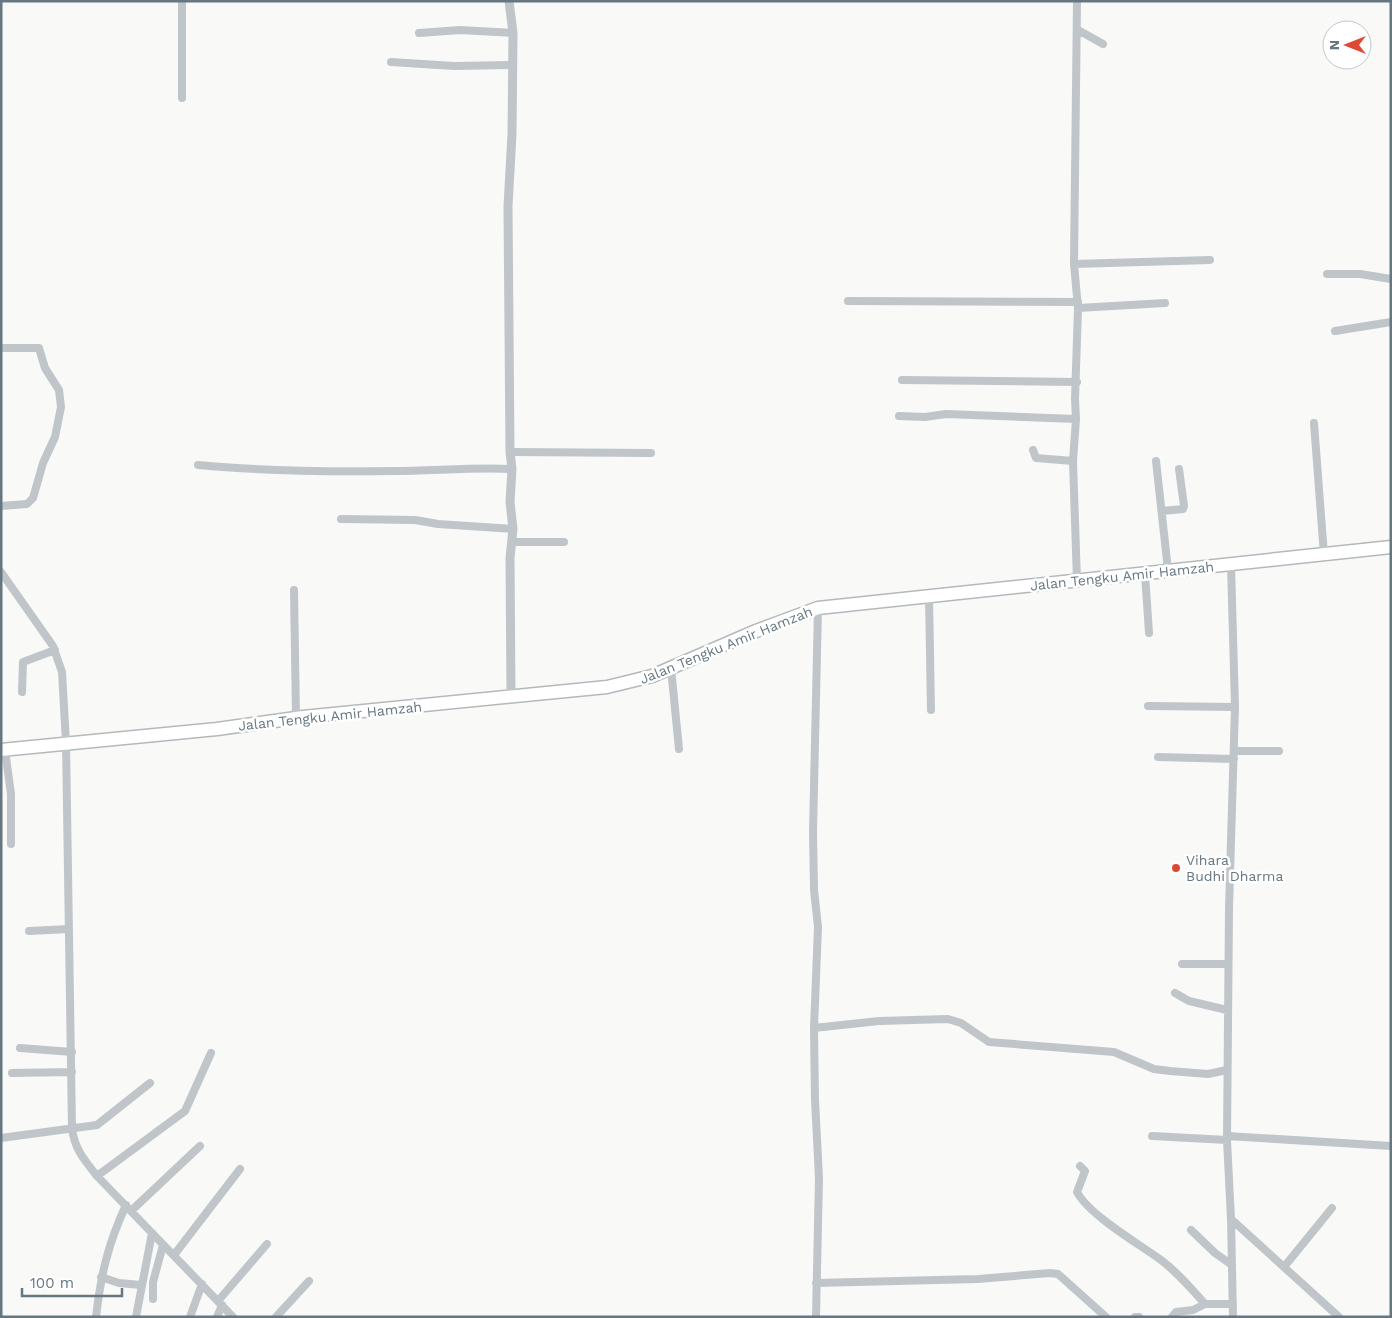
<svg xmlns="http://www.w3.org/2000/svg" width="1392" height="1318" viewBox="0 0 1392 1318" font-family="'Work Sans',sans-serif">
	<rect width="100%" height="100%" fill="#f9f9f7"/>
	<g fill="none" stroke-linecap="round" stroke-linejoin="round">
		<defs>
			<path id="trunk" d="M1,750L217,729L303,717L607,687L652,676L756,631L818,608L1391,547"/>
		</defs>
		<!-- trunk casing -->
		<use href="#trunk" stroke="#b4b9bc" stroke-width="15"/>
		<!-- minor -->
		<path stroke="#c0c5c9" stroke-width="8" d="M182,1V98
			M1078,30L1103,44
			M419,33L460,30L513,33
			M391,62L454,66L513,65
			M1074,264L1210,260
			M1327,274H1360L1391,279
			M848,301L1078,302
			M1078,308L1165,303
			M1335,331L1391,322
			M1,348H39L45,368L59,390L61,407L55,437L43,463L33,498L27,504L1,506
			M902,380L1077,382
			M899,416L925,417L946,414L1076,419
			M1314,423L1324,555
			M1033,450L1036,458L1073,461
			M510,452L651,453
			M1156,461L1168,570
			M198,465C262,471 328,472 393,471C433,471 472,467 512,469
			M1162,511L1183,509L1184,506L1179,469
			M341,519L415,520L438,524L513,529
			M512,542H564
			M1231,565L1235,707L1229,908L1227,1140L1231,1219L1233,1317
			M1,572L53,646L62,672L66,743L72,1128C74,1148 84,1160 97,1176L233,1317
			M1145,574L1149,633
			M1077,581L1073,461L1076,419L1075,399L1078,308L1074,264L1077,1
			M294,590L296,718
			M929,596L931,710
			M671,668L679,749
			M22,692L23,662L55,650
			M1148,706L1235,707
			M5,750L11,794V844
			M1234,751H1279
			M1158,757L1234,759
			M29,931L69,929
			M1182,964H1228
			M1175,993L1189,1001L1227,1010
			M814,1028L879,1021L948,1019L961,1023L989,1042L1114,1052L1154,1069L1170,1071L1208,1074L1227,1070
			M20,1048L72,1052
			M12,1073L72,1072
			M1152,1136L1227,1140
			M1227,1136L1391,1146
			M1,1138L97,1125L150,1083
			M1080,1166L1085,1171L1077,1192C1089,1215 1139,1244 1161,1260C1177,1272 1191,1288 1205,1304
			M97,1176L185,1111L211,1053
			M131,1211L200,1146
			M1231,1219L1339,1317
			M1191,1230L1215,1253L1232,1265
			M174,1255L240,1169
			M1284,1267L1332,1208
			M101,1277L119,1283L141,1285
			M816,1283L978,1279L1050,1273L1058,1274L1106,1317
			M153,1299V1282L163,1245
			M218,1301L267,1244
			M96,1317C101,1274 108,1244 126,1205
			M136,1317L152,1233
			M190,1317L202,1284
			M217,1317L222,1305
			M276,1317L309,1281
			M816,1317L819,1178L815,1100L814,1028L818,927L814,890L813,832L818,608
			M1135,1317H1139
			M1172,1317L1176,1312L1193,1310L1205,1304H1233"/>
		<!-- tertiary -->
		<path stroke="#c0c5c9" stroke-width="9" d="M509,1L513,33L512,134L508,206L510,452L512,469L510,502L513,529L510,558L511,696"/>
		<!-- trunk -->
		<use href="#trunk" stroke="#fff" stroke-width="12"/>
	</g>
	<!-- markers -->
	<circle fill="#dd4932" stroke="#fff" stroke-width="2" cx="1176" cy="868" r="5"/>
	<g text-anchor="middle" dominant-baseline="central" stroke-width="5" stroke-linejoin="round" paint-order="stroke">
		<!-- street labels -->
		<g font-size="14" fill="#657781" stroke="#fff">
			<text transform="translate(1122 576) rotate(-6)">Jalan Tengku Amir Hamzah</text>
			<text transform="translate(726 645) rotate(-22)">Jalan Tengku Amir Hamzah</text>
			<text transform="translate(330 716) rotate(-6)">Jalan Tengku Amir Hamzah</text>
		</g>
		<!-- poi labels -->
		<g font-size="14" fill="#657781" stroke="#fff" text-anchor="start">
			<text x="1186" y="860">Vihara<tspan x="1186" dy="16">Budhi Dharma</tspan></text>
		</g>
	</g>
	<!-- border -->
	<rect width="1392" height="1318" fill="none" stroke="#657781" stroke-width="5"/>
	<!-- north arrow -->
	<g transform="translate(1347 45) rotate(270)"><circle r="24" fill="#ffffff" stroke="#c1c9cd"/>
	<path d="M0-4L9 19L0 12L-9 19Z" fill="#dd4932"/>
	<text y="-8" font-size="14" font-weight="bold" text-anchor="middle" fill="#657781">N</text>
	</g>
	<!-- scale -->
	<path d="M22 1288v8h100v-8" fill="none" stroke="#657781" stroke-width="2.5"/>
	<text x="30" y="1288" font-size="15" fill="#657781" stroke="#ffffff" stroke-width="4" paint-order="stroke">100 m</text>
</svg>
